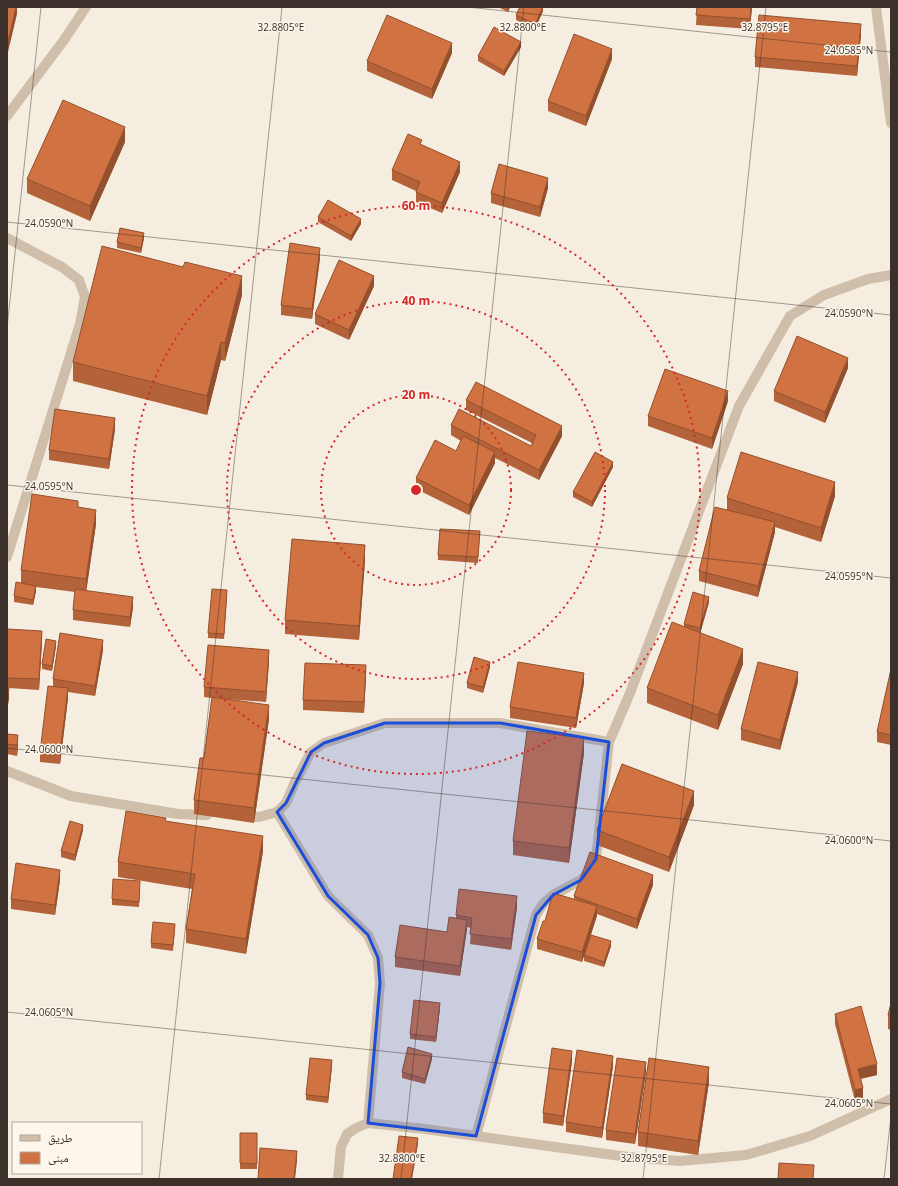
<svg xmlns="http://www.w3.org/2000/svg" width="898" height="1186" viewBox="0 0 898 1186" font-family="'Open Sans','Noto Naskh Arabic',sans-serif">
	<rect width="100%" height="100%" fill="#f5eddf"/>
	<g fill="none" stroke-linecap="round" stroke-linejoin="round">
		<!-- minor -->
		<path stroke="#cfbea9" stroke-width="10" d="M876,7L891,123
			M7,116L64,40L86,7
			M7,238L62,267L79,280L85,297L80,324L7,557
			M7,771L71,796L178,814L207,815
			M277,812L328,896L368,935L378,958L380,983L368,1123
			M243,816L259,817L277,812L286,803L295,782L311,752L324,743L385,723H500L609,742
			M476,1136L536,915L543,904L553,895L581,880L591,870L596,859L609,742L630,693L739,406L790,316L824,295L868,279L891,275
			M338,1179L341,1147L347,1134L356,1128L368,1123L425,1129L628,1157L680,1161L746,1155L810,1136L891,1099"/>
	</g>
	<!-- wall -->
	<path fill="#b36239" d="M498,7H510L508,12Z
		M543,7V11L535,29L516,20V15Z
		M697,7H752L750,29L696,25Z
		M861,34L857,76L755,67V57Z
		M521,47L504,76L478,61V56Z
		M452,53L432,99L367,71V61Z
		M612,59L586,126L548,111V101Z
		M125,142L90,221L27,193V179Z
		M422,145L460,172L442,213L416,202V191L392,180V170Z
		M548,188L540,217L491,203V193Z
		M318,217L361,224L351,241L318,222Z
		M144,238L141,253L117,248V242Z
		M320,258L312,319L281,315V305Z
		M374,286L349,340L315,324V314Z
		M242,295L225,361L221,360L207,415L73,381V362Z
		M848,368L825,423L774,401V391Z
		M466,400L562,436L539,480L495,458V463L469,515L416,489V478L456,451L461,441L451,435V425L531,446L532,443L466,410Z
		M728,401L712,449L648,426V416Z
		M115,429L109,469L49,460V450Z
		M613,467L592,507L573,497V492Z
		M835,496L821,542L775,527V532L758,597L699,581V571L727,510V498Z
		M78,507L96,524L86,591L133,607L130,627L73,620V610L75,592L36,587V591L33,605L14,602V596L21,583V570Z
		M480,531L478,563L438,560V555Z
		M365,560L359,640L285,634V620Z
		M227,596L224,639L208,638V633Z
		M709,602L700,633L743,664L718,730L647,703V688L684,627V624Z
		M7,629L42,641L39,690L9,688V698L7,711Z
		M56,646L52,671L42,669V664Z
		M103,650L95,696L68,692V698L60,764L40,762V752L53,686V679Z
		M269,661L266,702L226,699L269,719L254,823L194,814V800L204,758L212,698L204,697V687Z
		M490,667L483,693L467,688V683Z
		M891,669V745L877,742V732Z
		M366,675L364,713L303,710V700Z
		M798,682L780,750L741,740V729Z
		M584,683L576,728L510,718V707Z
		M7,734L18,745L17,756L7,754Z
		M584,753L569,863L513,855V841Z
		M694,805L669,872L597,845V830Z
		M166,821L263,851L246,954L186,943V929L192,889L118,877V862Z
		M83,830L75,861L61,857V851Z
		M60,880L55,915L11,909V899Z
		M653,885L637,929L597,914L586,951L611,946L604,967L584,961V956L582,962L537,949V939L574,899V896Z
		M140,887L139,907L112,905V899Z
		M517,907L511,950L470,944L471,928L467,927L460,976L395,967V957L447,932L456,918V915Z
		M175,929L173,951L151,948V943Z
		M891,1003V1030L888,1029V1015Z
		M440,1008L436,1042L410,1039V1034Z
		M835,1014L877,1075L861,1079L863,1098L855,1101L835,1024Z
		M432,1059L425,1084L402,1078V1072Z
		M572,1061L563,1126L543,1123V1113Z
		M332,1066L328,1103L306,1100V1095Z
		M613,1066L602,1138L566,1132V1122Z
		M646,1072L635,1144L606,1140V1130Z
		M709,1082L698,1155L638,1146V1132Z
		M240,1133H257V1169H240Z"/>
	<!-- shaded-wall -->
	<path fill="#92502e" d="M16,7H17V14L7,56V46Z
		M508,7H510L508,12Z
		M543,7V11L535,29V24Z
		M751,7H752L750,29V19Z
		M861,24V34L857,76V66Z
		M521,42V47L504,76V71Z
		M452,43V53L432,99V89Z
		M612,49V59L586,126V116Z
		M125,127V142L90,221V206Z
		M460,162V172L442,213V203Z
		M548,178V188L540,217V207Z
		M361,219V224L351,241V236Z
		M144,233V238L141,253V248Z
		M320,248V258L312,319V309Z
		M242,276V295L225,361V343Z
		M374,276V286L349,340V330Z
		M221,342V360L207,415V396Z
		M848,358V368L825,423V412Z
		M728,391V401L712,449V438Z
		M115,418V429L109,469V459Z
		M562,426V436L539,480V470Z
		M495,452V463L469,515V505Z
		M613,462V467L592,507V502Z
		M835,482V496L821,542V528Z
		M96,510V524L86,593V579Z
		M775,522V532L758,597V586Z
		M365,545V560L359,640V626Z
		M36,586V591L33,605V600Z
		M133,597V607L130,627V617Z
		M709,597V602L700,634V628Z
		M42,631V641L39,690V679Z
		M103,640V650L95,696V686Z
		M56,641V646L52,671V666Z
		M743,649V664L718,730V715Z
		M269,650V661L266,702V692Z
		M490,662V667L483,693V687Z
		M366,665V675L364,713V702Z
		M798,672V682L780,750V740Z
		M584,673V683L576,728V718Z
		M9,688V698L7,711V701Z
		M68,688V698L60,764V754Z
		M269,705V719L254,823V808Z
		M18,735V745L17,756V745Z
		M584,738V753L569,863V848Z
		M694,791V805L669,872V857Z
		M83,825V830L75,861V855Z
		M263,836V851L246,954V939Z
		M60,870V880L55,915V905Z
		M653,875V885L637,929V919Z
		M517,896V907L511,950V939Z
		M597,906V916L582,962V952Z
		M467,920V930L460,976V966Z
		M611,941V946L604,967V962Z
		M440,1003V1008L436,1042V1037Z
		M572,1051V1061L563,1126V1116Z
		M432,1054V1059L425,1084V1079Z
		M613,1056V1066L602,1138V1128Z
		M332,1060V1066L328,1103V1097Z
		M646,1062V1072L635,1144V1134Z
		M877,1064V1075L858,1079V1069Z
		M709,1067V1082L698,1155V1141Z
		M863,1088V1098L855,1101V1090Z
		M418,1138V1144L412,1179H411Z
		M297,1151V1161L295,1179H294Z"/>
	<!-- building -->
	<path fill="#d07242" stroke="#92502e" d="M7,7H16L7,46Z
		M520,7H543L535,24L516,15Z
		M697,7H751L750,19L696,15Z
		M387,15L452,43L432,89L367,61Z
		M759,15L861,24L857,66L755,57Z
		M494,27L521,42L504,71L478,56Z
		M574,34L612,49L586,116L548,101Z
		M63,100L125,127L90,206L27,179Z
		M408,134L422,140L420,144L460,162L442,203L416,192L420,182L392,170Z
		M499,164L548,178L540,207L491,193Z
		M328,200L361,219L351,236L318,217Z
		M120,228L144,233L141,248L117,242Z
		M290,243L320,248L312,309L281,305Z
		M102,246L183,267L185,262L242,276L225,343L221,342L207,396L73,362Z
		M339,260L374,276L349,330L315,314Z
		M797,336L848,358L825,412L774,391Z
		M665,369L728,391L712,438L648,416Z
		M476,382L562,426L539,470L451,425L459,409L531,446L536,435L466,400Z
		M55,409L115,418L109,459L49,450Z
		M463,436L495,452L469,505L416,478L435,440L456,451Z
		M595,452L613,462L592,502L573,492Z
		M741,452L835,482L821,528L727,498Z
		M32,494L78,501V507L96,510L86,579L21,570Z
		M715,507L775,522L758,586L699,571Z
		M440,529L480,531L478,557L438,555Z
		M292,539L365,545L359,626L285,620Z
		M16,582L36,586L33,600L14,596Z
		M75,589L133,597L130,617L73,610Z
		M212,589L227,590L224,634L208,633Z
		M693,592L709,597L700,628L684,624Z
		M672,622L743,649L718,715L647,688Z
		M7,629L42,631L39,679L7,678Z
		M60,633L103,640L95,686L53,679Z
		M46,639L56,641L52,666L42,664Z
		M208,645L269,650L266,692L204,687Z
		M474,657L490,662L483,687L467,683Z
		M518,662L584,673L576,718L510,707Z
		M758,662L798,672L780,740L741,729Z
		M305,663L366,665L364,702L303,700Z
		M891,669V735L877,732Z
		M48,686L68,688L60,754L40,752Z
		M7,687L9,688L7,701Z
		M212,697L269,705L254,808L194,800L200,758H204Z
		M527,731L584,738L569,848L513,841Z
		M7,734L18,735L17,745L7,744Z
		M622,764L694,791L669,857L597,830Z
		M126,811L166,818L165,821L263,836L246,939L186,929L195,874L118,862Z
		M70,821L83,825L75,855L61,851Z
		M590,852L653,875L637,919L574,896Z
		M16,863L60,870L55,905L11,899Z
		M113,879L140,881L139,902L112,899Z
		M459,889L517,896L511,939L470,934L472,918L456,915Z
		M553,893L597,906L582,952L537,939L543,921H545Z
		M449,917L467,920L460,966L395,957L400,925L447,932Z
		M153,922L175,924L173,945L151,943Z
		M591,935L611,941L604,962L584,955Z
		M414,1000L440,1003L436,1037L410,1034Z
		M891,1003V1015H888Z
		M861,1006L877,1064L858,1069L863,1088L855,1090L835,1014Z
		M408,1047L432,1054L425,1079L402,1072Z
		M552,1048L572,1051L563,1116L543,1113Z
		M577,1050L613,1056L602,1128L566,1122Z
		M310,1058L332,1060L328,1097L306,1095Z
		M617,1058L646,1062L635,1134L606,1130Z
		M649,1058L709,1067L698,1141L638,1132Z
		M240,1133H257V1164L240,1163Z
		M399,1136L418,1138L411,1179H393Z
		M260,1148L297,1151L294,1179H258Z
		M779,1163L814,1165L813,1179H778Z"/>
	<!-- marked area -->
	<path fill="#1d4ed8" fill-opacity="0.2" stroke="#1d4ed8" stroke-width="3" stroke-linejoin="round" d="M385,723H500L609,742L596,859L581,880L553,895L536,915L476,1136L368,1123L380,983L378,958L368,935L328,896L277,812L286,803L311,752L324,743Z"/>
	<!-- ticks -->
	<path fill="none" stroke="#3b312a" stroke-width="1" stroke-opacity="0.45" d="M467,7L891,52M7,222L891,315M7,328L41,7M7,485L891,578M7,748L891,841M7,1012L891,1104M159,1179L282,7M401,1179L524,7M643,1179L766,7M884,1179L891,1116"/>
	<!-- distance rings -->
	<g fill="none" stroke="#d62828" stroke-width="2" stroke-dasharray="2 4">
		<circle cx="416" cy="490" r="95"/>
		<circle cx="416" cy="490" r="189"/>
		<circle cx="416" cy="490" r="284"/>
	</g>
	<g font-size="10" text-anchor="middle" fill="#3b312a" stroke="#fcf6ec" stroke-width="3" stroke-linejoin="round" paint-order="stroke">
		<text x="281" y="31">32.8805°E</text>
		<text x="523" y="31">32.8800°E</text>
		<text x="765" y="31">32.8795°E</text>
		<text x="849" y="54">24.0585°N</text>
		<text x="49" y="227">24.0590°N</text>
		<text x="849" y="317">24.0590°N</text>
		<text x="49" y="490">24.0595°N</text>
		<text x="849" y="580">24.0595°N</text>
		<text x="49" y="753">24.0600°N</text>
		<text x="849" y="844">24.0600°N</text>
		<text x="49" y="1016">24.0605°N</text>
		<text x="849" y="1107">24.0605°N</text>
		<text x="402" y="1162">32.8800°E</text>
		<text x="644" y="1162">32.8795°E</text>
	</g>
	<circle cx="416" cy="490" r="6" fill="#d62828" stroke="#fcf6ec" stroke-width="2"/>
	<g font-size="12" text-anchor="middle" font-weight="bold" fill="#d62828" stroke="#fcf6ec" stroke-width="3" stroke-linejoin="round" paint-order="stroke">
		<text x="416" y="210">60 m</text>
		<text x="416" y="305">40 m</text>
		<text x="416" y="399">20 m</text>
	</g>
	<!-- border -->
	<rect width="898" height="1186" fill="none" stroke="#3b312a" stroke-width="16"/>
	<!-- legend -->
	<rect x="12" y="1122" width="130" height="52" fill="#fcf6ec" stroke="#afa79e"/>
	<rect x="20" y="1135" width="20" height="6" fill="#cfbea9" stroke="#afa79e"/>
	<text x="48" y="1142" font-size="12" fill="#3b312a">طريق</text>
	<rect x="20" y="1152" width="20" height="12" fill="#d07242" stroke="#afa79e"/>
	<text x="48" y="1162" font-size="12" fill="#3b312a">مبنى</text>
</svg>
